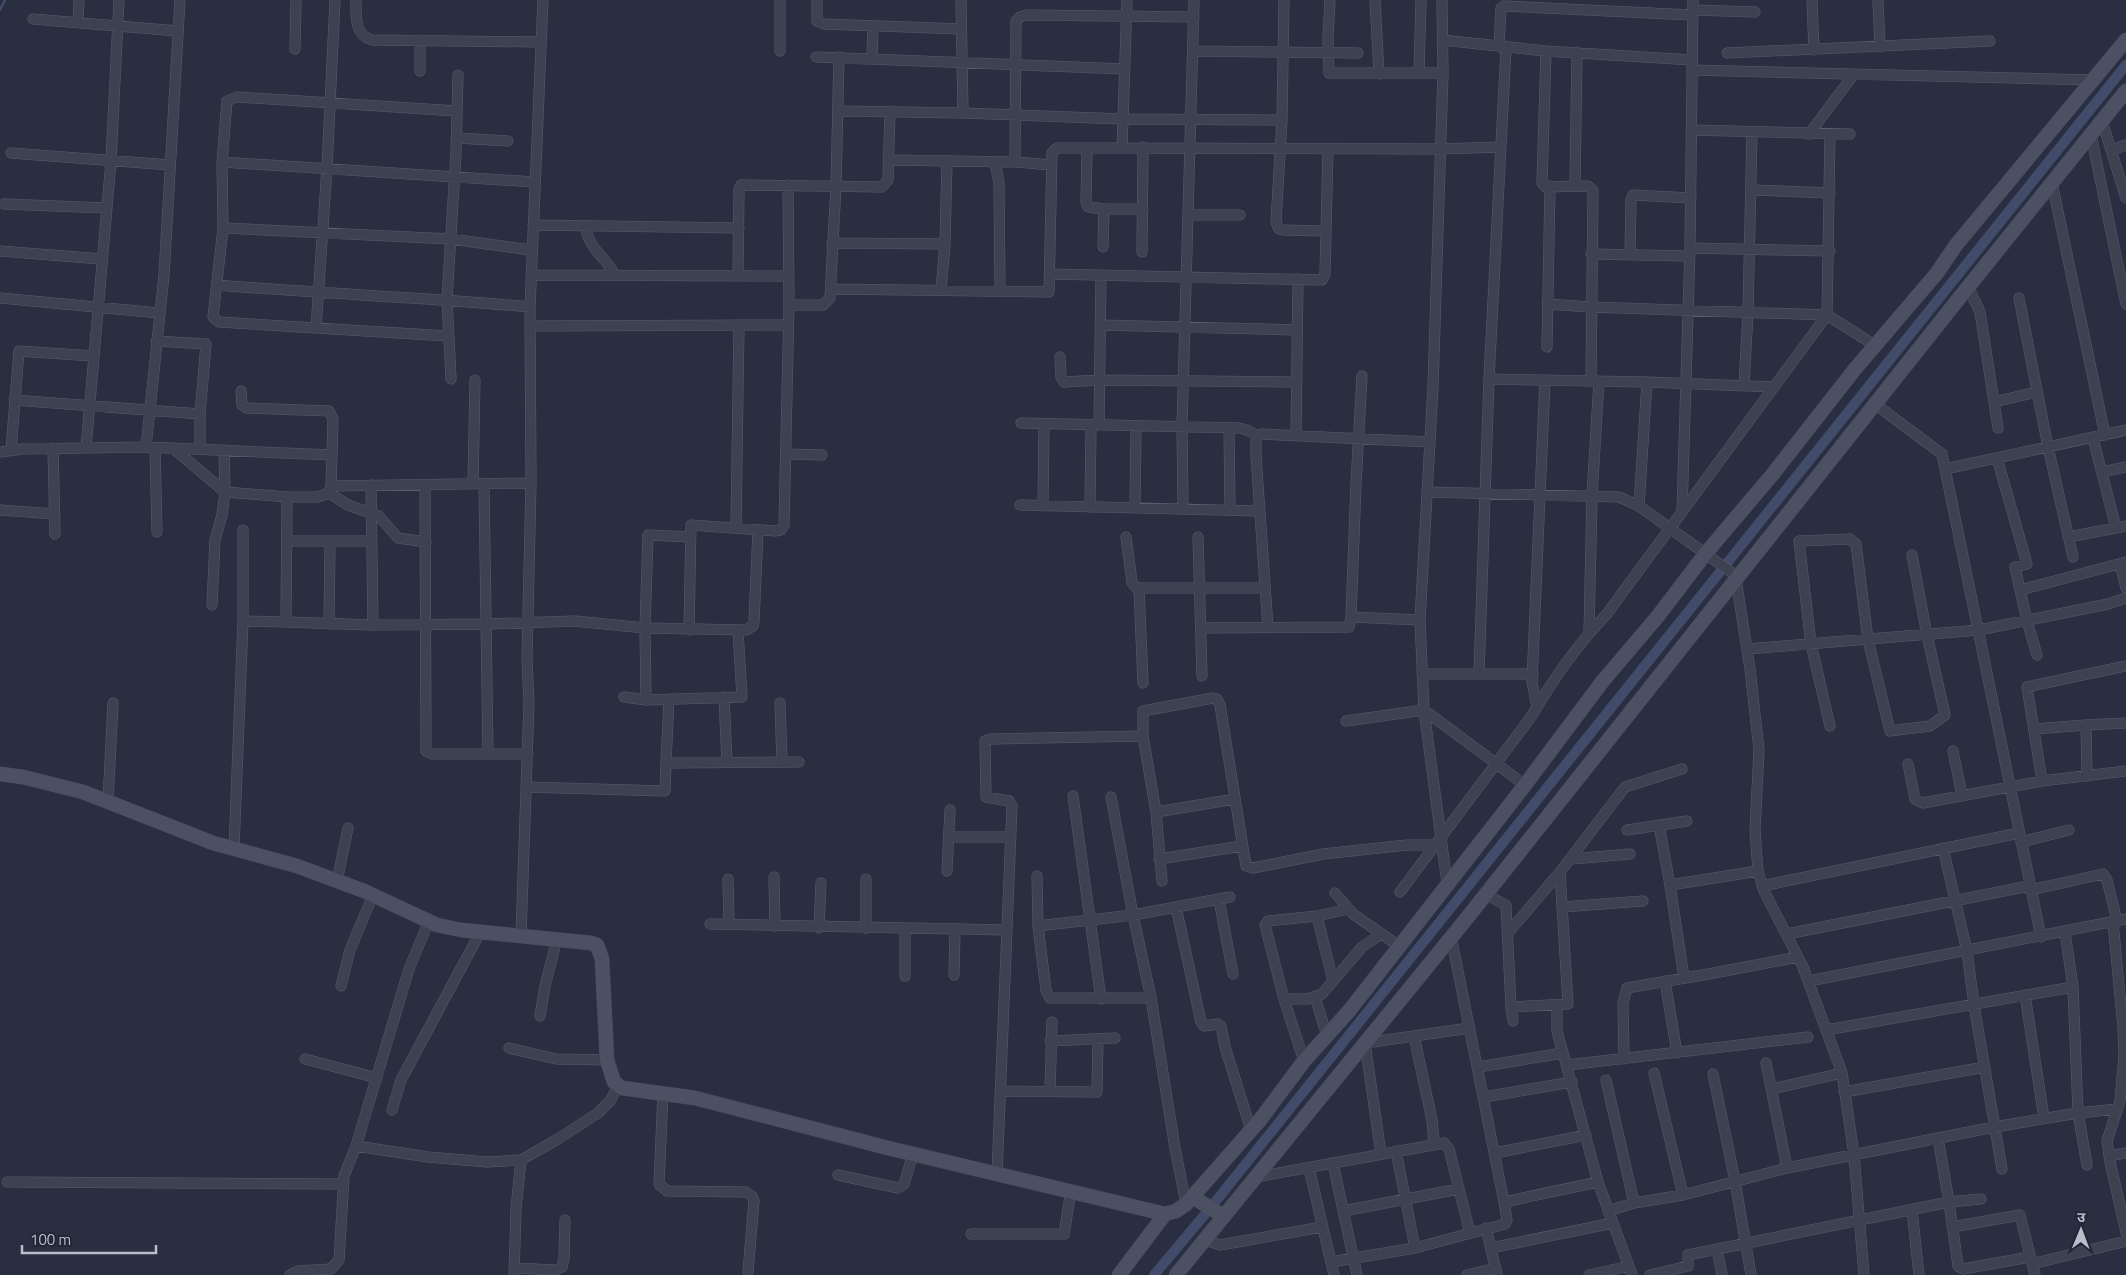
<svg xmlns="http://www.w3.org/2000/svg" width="2126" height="1275" viewBox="0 0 2126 1275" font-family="'Titillium Web','Noto Sans Devanagari',sans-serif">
	<rect width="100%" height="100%" fill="#292f41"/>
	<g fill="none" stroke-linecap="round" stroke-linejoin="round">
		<!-- stream -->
		<path stroke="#424c6a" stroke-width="2.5" d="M0,10L5,0"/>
		<!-- canal -->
		<path stroke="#424c6a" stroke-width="10" d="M1154,1275L1212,1206L2126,65"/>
		<defs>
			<path id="street" d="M356,0C356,15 354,35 372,40L541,42
				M817,0V21L824,24L961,29
				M1284,0L1282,120L1276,222L1279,229L1283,230L1325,231
				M1330,0L1328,37L1329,73H1443
				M1375,0L1379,74
				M1442,0L1443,73L1433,387L1420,620L1424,710L1447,883
				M1812,0L1814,50
				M1878,0L1880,47
				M1693,10L1755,12
				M33,19L178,31
				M78,23L79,0
				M420,40V71
				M1442,40L1546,51L1692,60
				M1499,47L1501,8L1504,6L1692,15
				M295,49L296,0
				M780,51V0
				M1193,51L1358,53
				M1546,51L1542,183L1546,187L1588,186L1593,191L1591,381
				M1727,53L1990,41
				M816,57L1125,69
				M872,58L873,26
				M1692,70L2092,80
				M1419,73L1421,0
				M838,111L963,113L961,0
				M963,113L1123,119L1282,120
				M2102,121L2126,198
				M1691,130L1850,134
				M1809,134L1854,74
				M2091,135L2126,304
				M457,138L508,141
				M1122,148L1440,149L1500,147
				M1087,149L1086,202L1088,207L1104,209H1143
				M2111,150L2126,145
				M11,153L170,165
				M888,160L1015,162L1051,165
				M222,162L535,182
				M995,162L999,183L1000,291
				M1015,162L1016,21L1020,17L1027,15L1194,17
				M2052,183L2105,435
				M1575,185L1577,52
				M1751,190L1830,193
				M4,204L107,208
				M1189,215H1240
				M533,225L739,228
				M585,226C590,251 604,255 615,275
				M223,228L451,239L531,250
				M832,243L945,244
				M1103,247L1104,209
				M1690,248L1830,251
				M0,251L102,259
				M1142,252L1143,147
				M1591,254L1689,256
				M1630,255L1631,200L1633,195L1691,198
				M1050,274L1322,280L1325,274L1328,148
				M531,275L788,276
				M738,275L739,189L741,185L882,187L888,180L890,111
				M218,285C322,294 426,297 530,307
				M1968,287L1980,312L1998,428
				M831,289L1049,292L1052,153L1057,148H1122L1127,0
				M941,290L945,244L947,162
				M0,298L159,313
				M2019,298L2048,447L2073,557
				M1547,304L1590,307L1827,315L1830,134
				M789,305H823L830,298L836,186L839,57
				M1100,325L1297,330
				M530,326L788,325
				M316,328L327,168L335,0
				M448,336L219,322L213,317L223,228L222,162L227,101L237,97L457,111
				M156,341L206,344L200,414V449
				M1547,347L1550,186
				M1060,357L1061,377L1064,382L1100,380L1297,382
				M451,379L447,299L456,153L458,75
				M1489,379L1647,382L1639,506
				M1647,382L1774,387
				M1744,386L1748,312L1752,132
				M241,391L242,405L247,408L329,411L333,419L332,455
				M14,400L200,414
				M1994,402L2037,392
				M1875,404L1942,454L2041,937
				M1021,423L1239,428L1247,430L1258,436
				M1099,425L1101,276
				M1229,428L1230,510
				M1296,435L1298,279
				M2093,438L2116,528L2126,526
				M146,447L164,275L180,0
				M53,448L55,534
				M86,448L111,161L119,0
				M155,448L157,532
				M173,448L225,492L287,497H318L329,493L331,486
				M11,450L19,351L93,356
				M0,452L23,449L146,447L332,455L331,486L531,483
				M786,454L822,455
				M1997,458L2027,564L2015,567L2027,621L2037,655
				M1945,469L2126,430
				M2102,472L2126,467
				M473,484L475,380
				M484,484L488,754
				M371,485L373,625
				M425,486L426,751L432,754H528
				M1427,492L1619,497L1639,506L1738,577
				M329,493L348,505L379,516L398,538L426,542
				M287,497L286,622L373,625L486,624L575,621L645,628L746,630L753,626L754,622L758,530
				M1020,505L1259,511
				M1043,506L1044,424
				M1090,507L1091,425
				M1135,508L1136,426
				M1183,509L1182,427L1194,0
				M0,510L55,514
				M1682,512L1690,248L1693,0
				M736,527L739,325
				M1126,537L1132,582L1136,588H1265
				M1198,537L1202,676
				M2068,537L2116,528
				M288,541H372
				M2120,564L2126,588
				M1736,579L1750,669L1759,750L1755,831L1758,871L1764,891L1803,967L1842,1073L1854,1155L1864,1275
				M1139,589L1143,683
				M2020,590L2126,562
				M212,605L215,540L222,515L225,492L224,450
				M1351,617L1420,620
				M243,621L286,622
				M329,624L330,542
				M1201,628L1349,627L1351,617L1356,484L1362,376
				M1268,628L1256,456V442L1258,436L1262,434L1429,442
				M689,630L691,525L775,531L781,530L784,525L789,305L788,185
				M1589,633L1592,496L1599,381
				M1747,649L1979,630L2108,604L2126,598
				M1422,674H1533
				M1479,674L1489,379L1506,48
				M624,697L646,700L742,697L738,631
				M724,697L727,762
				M669,699L666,763L799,762
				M646,700L645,628L648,535L690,537
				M780,703L782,762
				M1537,707L1532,682L1545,380
				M1346,721L1424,710L1525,785
				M2086,725L2126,723
				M1830,726L1811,644L1799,541L1850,539L1856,544L1868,640L1890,731L1930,726L1945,715L1927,635L1912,555
				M2034,729L2086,725L2087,776
				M1953,751L1962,795
				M1908,764L1915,799L1923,803L2042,781L2126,771
				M2042,781L2027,687L2126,666
				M526,787L665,791L666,763
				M1073,796L1101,999
				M1111,797L1133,915L1151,998L1175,1148L1186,1204
				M108,802L113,703
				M1156,812L1235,799
				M1659,825L1670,885L1684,978
				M1627,830L1687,821
				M949,837H1011
				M2021,842L2069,830
				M1943,848L1967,951L1974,1005L2002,1169
				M234,849L243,621V530
				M1159,859L1242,846
				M1571,859L1630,854
				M947,871L950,810
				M1037,876L1038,926L1046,990L1050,998H1151
				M774,877L775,926
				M728,879L729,924
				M337,881L348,828
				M1162,881L1156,812L1143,736V711L1213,698L1217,699L1220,705L1246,866L1253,868L1323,854L1407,845H1435
				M1670,885L1758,871
				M1762,886L2019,833
				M2030,890L2103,874L2107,880L2117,921
				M1400,892L1531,717C1552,681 1577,645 1606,615L1827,315L1876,346
				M1335,893L1353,914L1399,946
				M1485,894L1506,905L1511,1007L1513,1021
				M1219,900L1233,974
				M1176,907L1201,1022L1204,1026L1218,1024L1221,1026L1225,1047L1251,1130
				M1562,907L1643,901
				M1317,916L1333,981
				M2113,922L2123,1028L2124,1055L2120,1101L2107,1141L2110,1162L2126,1232
				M710,924L1007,930
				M1038,926L1133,915L1230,897
				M819,928L821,883
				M866,928V879
				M905,929V976
				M2065,932L2073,987L2078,1113L2087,1165
				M1508,933L1560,872L1625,787L1682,769
				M1787,934L2029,886
				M521,935L529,703L527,659L531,483L530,307L543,0
				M1451,936L1504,1202L1598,1182
				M954,975L955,929
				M1665,981L1677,1053
				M1809,981L2126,919
				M341,986L350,950L373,895
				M2025,995L2044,1118
				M1315,997L1327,1036
				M1284,999H1307L1322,994L1362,947L1381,934
				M1557,1005V1031L1598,1182L1632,1275
				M1511,1007L1568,1004L1560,872
				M540,1016L545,986L557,939
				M1826,1030L2073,987
				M1414,1036L1432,1120L1434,1144
				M1050,1041L1115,1038
				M509,1048L556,1059L607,1060
				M305,1059L377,1078
				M1624,1059L1623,1003L1627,988L1714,973L1798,957
				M1304,1061L1284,999L1265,925L1268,921L1317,916L1348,909
				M1766,1063L1787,1168
				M1567,1065L1808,1037
				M1478,1067L1563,1053
				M1654,1073L1683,1195
				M1713,1074L1735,1181L1751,1275
				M1606,1080L1634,1203
				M1772,1089L1842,1073
				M1001,1091L1097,1092L1098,1039
				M1050,1091L1052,1022
				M1844,1092L1985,1067
				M663,1093L659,1184L667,1191L746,1192L752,1196L754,1201L748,1272
				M1484,1097L1572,1082
				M392,1110L401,1080L481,931
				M1938,1138L1949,1202L1958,1266L1963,1269L2030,1257
				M356,1146L428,1157L487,1162L521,1160L558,1139L598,1113L610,1101L618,1086
				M1396,1151L1415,1248
				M1495,1153L1586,1135
				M1381,1154L1365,1043L1470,1028
				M2109,1156L2126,1153
				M1333,1163L1357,1275
				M1309,1168L1334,1275
				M997,1174L1012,806L1009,801L986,797L985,741L991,739L1143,736
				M838,1175L898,1188L904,1184L913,1154
				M1256,1177L1444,1143L1449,1149L1470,1233
				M7,1182L343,1184
				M1912,1210L1919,1275
				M1343,1211L1459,1189
				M1608,1211L1634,1203L1683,1195L1787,1168L1994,1127L2078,1113L2117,1109
				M1952,1227L2020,1215L2035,1275
				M1486,1228L1497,1275
				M971,1234H1064L1071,1191
				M1205,1240L1220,1245L1322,1227
				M1491,1248L1613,1223
				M1717,1249L1722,1275
				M1331,1262L1415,1248L1505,1224L1507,1220L1504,1202
				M2032,1264L2126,1241
				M514,1268L555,1270L562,1267L564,1259L565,1220
				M290,1275L298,1271L331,1269L339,1260L344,1176L356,1146L409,969L429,921
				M514,1275L516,1209L521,1160
				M1467,1275L1496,1268
				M1589,1275L1629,1266
				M1650,1275L1688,1266V1255L1949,1202L1981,1199"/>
			<path id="secondary" d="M0,774L23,777L83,792L213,843L297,866L364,891L437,925L461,930L591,943L597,945L602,959L607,1060L614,1082L622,1088L695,1098L888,1148L1165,1214L1176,1211L1186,1204L1260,1120L1304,1061L1349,1011L1525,785L1602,682L1658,616L1706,553L1772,475L1855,369L1937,273L1956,245L2126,40
				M1193,1197L1223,1216
				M1119,1275L1165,1214
				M1176,1275L1467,918L1960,297L2126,91"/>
		</defs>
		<!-- street casing -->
		<use href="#street" stroke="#585d6b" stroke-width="11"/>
		<!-- secondary casing -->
		<use href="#secondary" stroke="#464b5a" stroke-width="15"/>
		<!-- street -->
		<use href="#street" stroke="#3d4250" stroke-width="10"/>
		<!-- secondary -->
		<use href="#secondary" stroke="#4b5163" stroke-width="14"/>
	</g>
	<!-- north arrow -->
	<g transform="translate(2081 1230) rotate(1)" stroke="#212736" stroke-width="4" paint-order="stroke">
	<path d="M0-4L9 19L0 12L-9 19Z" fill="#babecb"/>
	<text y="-8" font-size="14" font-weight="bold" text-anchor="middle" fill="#babecb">उ</text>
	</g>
	<!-- scale -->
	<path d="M22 1245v8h134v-8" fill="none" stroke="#babecb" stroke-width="2.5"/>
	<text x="30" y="1245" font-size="15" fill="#babecb" stroke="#212736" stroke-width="4" paint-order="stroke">100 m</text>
</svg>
